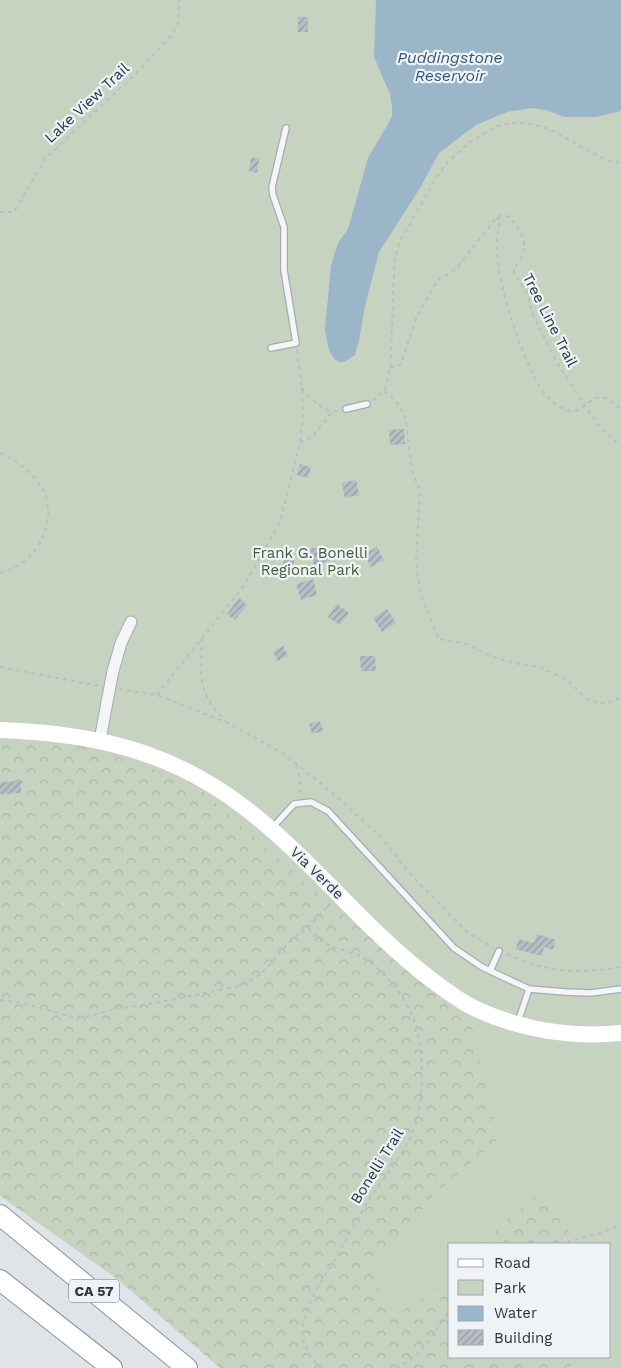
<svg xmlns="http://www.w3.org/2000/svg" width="621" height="1368" viewBox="0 0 621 1368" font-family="'Work Sans',sans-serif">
	<defs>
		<pattern id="forest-crowns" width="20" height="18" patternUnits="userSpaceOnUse" patternTransform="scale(1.25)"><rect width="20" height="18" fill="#c7d3c1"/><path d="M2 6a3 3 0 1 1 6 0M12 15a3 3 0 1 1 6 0" fill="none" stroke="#abb6a7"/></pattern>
		<pattern id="building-hatch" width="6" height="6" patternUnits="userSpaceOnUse" patternTransform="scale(1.25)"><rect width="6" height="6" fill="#b7bec6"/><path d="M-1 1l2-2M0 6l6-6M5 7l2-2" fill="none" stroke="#959ba2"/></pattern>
	</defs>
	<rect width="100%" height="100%" fill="#e0e4e9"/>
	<!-- green -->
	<path fill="#c7d3c1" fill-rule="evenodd" d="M0,0H621V1368H289L0,1124ZM450,1244H610V1357H450Z"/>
	<!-- forest -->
	<path fill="url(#forest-crowns)" d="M63,739L192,782L309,886L470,1020L499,1138L437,1192L369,1268L391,1318L429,1294L450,1275V1357H581L567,1368H220L116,1278L0,1196V743Z
		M545,1185L576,1244H482Z"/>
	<!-- water -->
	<path fill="#9bb6c9" d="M376,0H621V111L596,117H565L546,110L532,108L507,112L476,125L439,153L420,188L379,252L364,310L359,341L355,355L344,362H339L334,359L329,350L325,330L331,265L338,243L348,229L368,158L388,124L392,116V107L390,94L374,57Z"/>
	<!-- building -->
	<path fill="url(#building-hatch)" d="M298,17H308V32H298Z
		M251,157L259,159L257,173L249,171Z
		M404,429L405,444L390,445L389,430Z
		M300,464L311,467L308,478L297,475Z
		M356,480L359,495L345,498L342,483Z
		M327,545L330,561L314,565L310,549Z
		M377,547L384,560L371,567L364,554Z
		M283,559L294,560V571H283Z
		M313,579L317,595L301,600L296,584Z
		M239,598L247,605L235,620L227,614Z
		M337,604L349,613L340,625L328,617Z
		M387,609L396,623L382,632L373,618Z
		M283,646L288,656L278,661L273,652Z
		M360,656H375L376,671H361Z
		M320,721L323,731L312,734L309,724Z
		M21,781V793L0,794V782Z
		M537,934L556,940L553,950L544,947L542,956L516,949L519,939L534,943Z"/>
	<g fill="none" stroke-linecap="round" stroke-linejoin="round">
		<defs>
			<path id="lane" d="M271,348L296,343L284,270V227L273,195L272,187L286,128
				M346,409L367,404
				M272,828L294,804L311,802L328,811L454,948L482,967L529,989L565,992L591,993L621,989
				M490,971L499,951
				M518,1022L529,989"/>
			<path id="street" d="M113,671L121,643L131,622
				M100,740L107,702"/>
			<path id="highway" d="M0,1215L187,1368
				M0,1280L112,1368"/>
		</defs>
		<!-- lane casing -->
		<use href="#lane" stroke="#a5acb3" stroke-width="8"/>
		<!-- street casing -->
		<use href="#street" stroke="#a5acb3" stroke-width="13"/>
		<!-- highway casing -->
		<use href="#highway" stroke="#8793a0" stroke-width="22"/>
		<!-- path -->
		<path stroke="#babfc4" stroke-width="2" stroke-dasharray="4 4" stroke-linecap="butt" d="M0,212H14L45,159L119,89L127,83L172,35L178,22L179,0
			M496,218L500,219V223C498,232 496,241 497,250C498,284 520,352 537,382C543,394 554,406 567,410C583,416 589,393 605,398C611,400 616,406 621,409
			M390,367L397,366L401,364L416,318L434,286L439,279L456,269L496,218L502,215L507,216L513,221L522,235L524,242V249L522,257L514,268V273L527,293L532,313L548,345L560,368L596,422L605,433L621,446
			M302,388C311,398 323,414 338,411
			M384,391L395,400L405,415L412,471L420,491L416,561L420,593L439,639L467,644L488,655L513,663L539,667L557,675L568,681L588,700L606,704L621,697
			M373,401L384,391L388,378L391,361L393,292L395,259L399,243L436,178L448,162L470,142L497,126L511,123H528L549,129L608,161L621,163
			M300,443L312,437L332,412
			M0,453C17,460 38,476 45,494C53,514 45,541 30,556C23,564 10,570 0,573
			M202,639C200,660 198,685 211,704C215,710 221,716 226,721
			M0,667L100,686
			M119,689L157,695L228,723L284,754L323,785L380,836L412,876L467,932L493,948
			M157,695L245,584L280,522L300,443L303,415L302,388L297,350
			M297,765C299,775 302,786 298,795
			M308,928C328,950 336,946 360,956C378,964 400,991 409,1008C425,1040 426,1101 412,1134C402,1156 386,1174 373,1194C358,1216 346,1240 333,1263C320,1284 304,1305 303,1331C302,1345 311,1358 320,1368
			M507,954C546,973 579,974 621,967
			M0,1000L23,1003L73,1017H87L113,1009L145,1005L240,986L256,977L263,972L292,939L308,928L329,905
			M559,1244L601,1233L621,1225
			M396,1368C422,1357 434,1332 450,1310"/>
		<!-- lane -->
		<use href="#lane" stroke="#f3f5f7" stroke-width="5.5"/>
		<!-- street -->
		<use href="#street" stroke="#f3f5f7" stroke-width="11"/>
		<!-- secondary -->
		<path stroke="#fff" stroke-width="16" d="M0,730C76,733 144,744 210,784C292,833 349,915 424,974C440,986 456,999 474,1008C521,1030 570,1038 621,1033"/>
		<!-- highway -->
		<use href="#highway" stroke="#fff" stroke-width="20"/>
		<defs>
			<path id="street-bridge" d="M107,702L113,671"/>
		</defs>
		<!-- street-bridge casing -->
		<use href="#street-bridge" stroke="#a5acb3" stroke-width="13" stroke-linecap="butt"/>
		<!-- street-bridge -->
		<use href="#street-bridge" stroke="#f3f5f7" stroke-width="11"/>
	</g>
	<g text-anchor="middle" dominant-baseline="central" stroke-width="4.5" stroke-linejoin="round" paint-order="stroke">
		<!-- shield labels -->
		<rect fill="#eff3f6" stroke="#646d77" stroke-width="1" x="69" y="1279.5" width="50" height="23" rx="4"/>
		<g font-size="14" font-weight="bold" fill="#283440">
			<text x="94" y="1291">CA 57</text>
		</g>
		<!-- street labels -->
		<g font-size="15" fill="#283440" stroke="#eff3f6">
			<text transform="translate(87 103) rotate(-43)">Lake View Trail</text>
			<text transform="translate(550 320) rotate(63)">Tree Line Trail</text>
			<text transform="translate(317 873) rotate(44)">Via Verde</text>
			<text transform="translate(377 1166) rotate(-58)">Bonelli Trail</text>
		</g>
		<!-- park labels -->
		<g font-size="15" fill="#415c36" stroke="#eff3f6">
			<text x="310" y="553">Frank G. Bonelli<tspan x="310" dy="17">Regional Park</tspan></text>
		</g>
		<!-- water labels -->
		<g font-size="16" font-style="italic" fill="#325774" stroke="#eff3f6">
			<text x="450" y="57">Puddingstone<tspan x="450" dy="18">Reservoir</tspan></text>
		</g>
	</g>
	<!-- legend -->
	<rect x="448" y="1243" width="162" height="115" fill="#eff3f6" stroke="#9fa7ad"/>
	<rect x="458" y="1259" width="25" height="8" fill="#ffffff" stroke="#9fa7ad"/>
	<text x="494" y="1268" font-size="15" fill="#283440">Road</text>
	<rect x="458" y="1280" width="25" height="15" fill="#c7d3c1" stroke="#9fa7ad"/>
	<text x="494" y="1293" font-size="15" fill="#283440">Park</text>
	<rect x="458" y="1306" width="25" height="15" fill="#9bb6c9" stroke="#9fa7ad"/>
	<text x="494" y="1318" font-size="15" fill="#283440">Water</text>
	<rect x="458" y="1330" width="25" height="15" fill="url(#building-hatch)" stroke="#9fa7ad"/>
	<text x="494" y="1343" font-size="15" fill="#283440">Building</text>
</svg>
